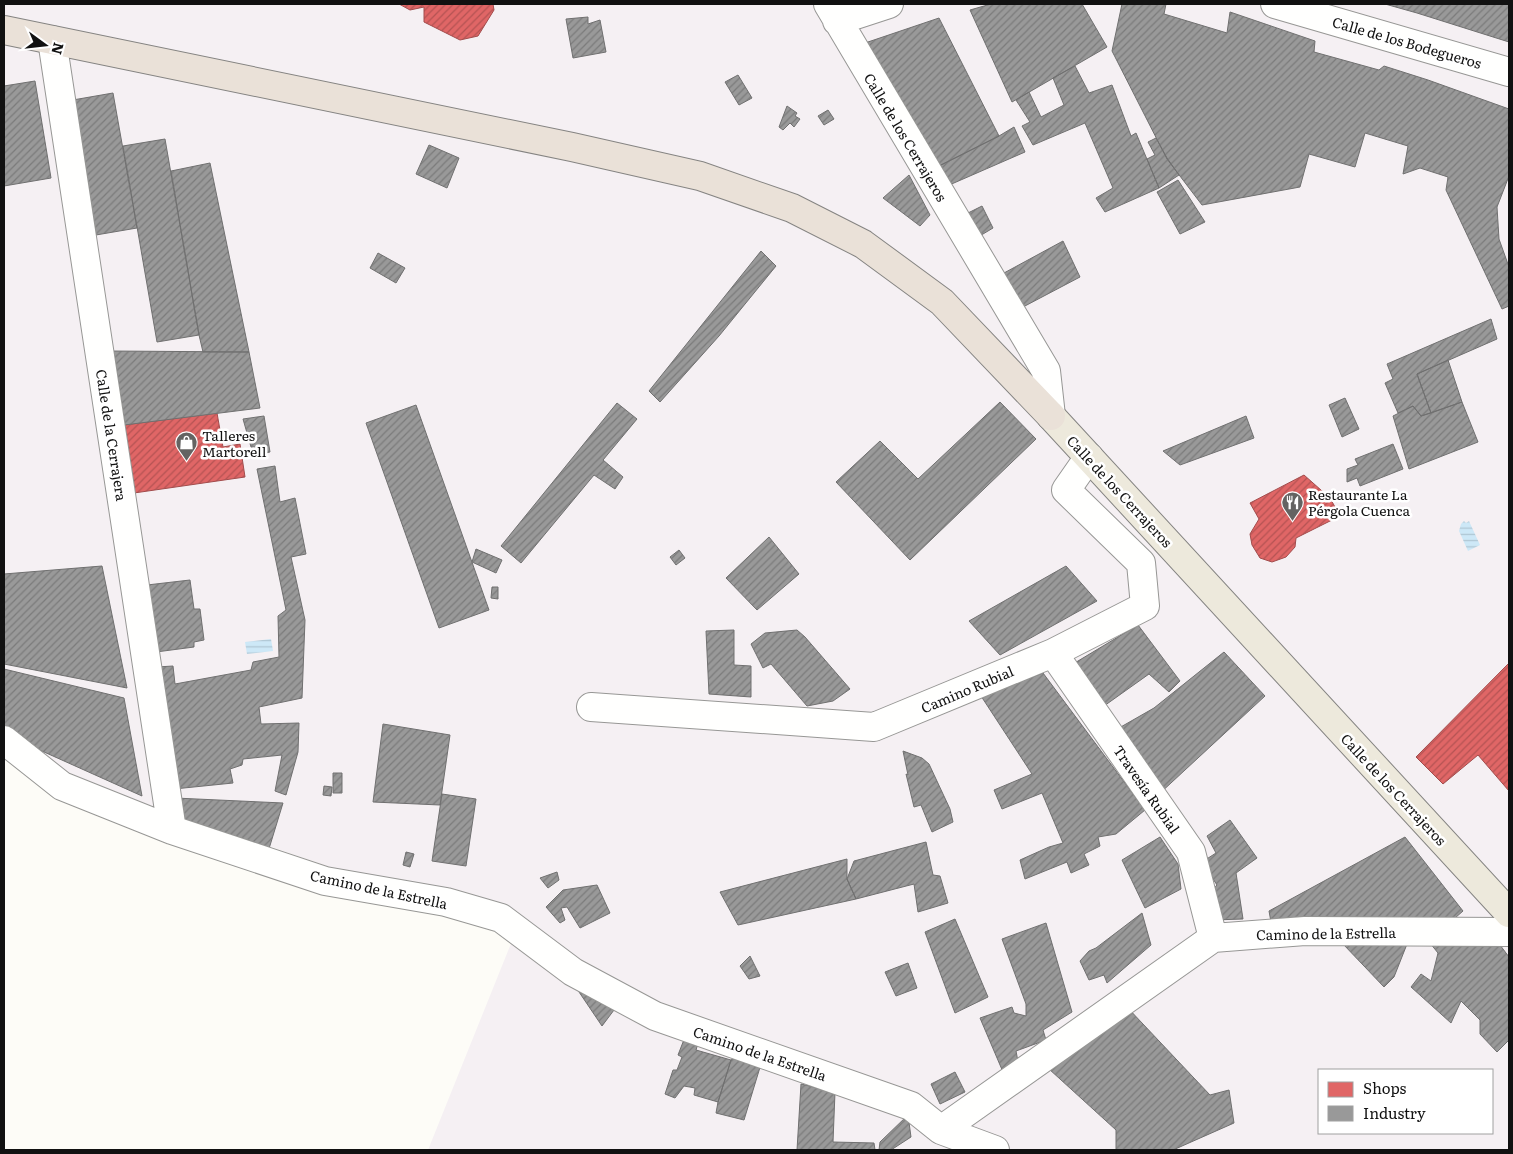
<svg xmlns="http://www.w3.org/2000/svg" width="1513" height="1154" viewBox="0 0 1513 1154" font-family="Literata,serif">
	<defs>
		<pattern id="water-rules" width="6" height="5" patternUnits="userSpaceOnUse" patternTransform="scale(1.25)"><rect width="6" height="5" fill="#cde8f7"/><path d="M0 2.5h6" fill="none" stroke="#afc6d3"/></pattern>
		<pattern id="shops-hatch" width="6" height="6" patternUnits="userSpaceOnUse" patternTransform="scale(1.25)"><rect width="6" height="6" fill="#e06666"/><path d="M-1 1l2-2M0 6l6-6M5 7l2-2" fill="none" stroke="#b45353"/></pattern>
		<pattern id="industry-hatch" width="6" height="6" patternUnits="userSpaceOnUse" patternTransform="scale(1.25)"><rect width="6" height="6" fill="#999"/><path d="M-1 1l2-2M0 6l6-6M5 7l2-2" fill="none" stroke="#7b7b7b"/></pattern>
	</defs>
	<rect width="100%" height="100%" fill="#fdfcf7"/>
	<!-- industrial -->
	<path fill="#f5f0f3" fill-rule="evenodd" d="M4,4H1509V1150H428L516,931L4,755ZM1319,1070H1492V1133H1319Z"/>
	<!-- water -->
	<path fill="url(#water-rules)" d="M1464,521L1466,523L1469,521L1480,545L1468,551L1459,531L1461,524Z
		M271,639L273,651L247,654L245,642Z"/>
	<!-- shops -->
	<path fill="url(#shops-hatch)" stroke="#a24c4c" d="M399,4H493L494,10L478,36L460,40L424,22V7L410,10Z
		M217,413L223,447L240,444L245,477L134,493L124,425Z
		M1304,475L1330,498L1340,516L1296,538L1295,547L1286,557L1272,562L1260,558L1252,545L1250,534L1259,519L1250,503Z
		M1509,663V791L1478,755L1443,784L1416,757Z"/>
	<!-- industry -->
	<path fill="url(#industry-hatch)" stroke="#707070" d="M991,4H1082L1107,47L1012,102L970,10Z
		M1122,4H1166L1164,14L1227,33L1230,12L1315,41L1314,52L1379,70L1384,66L1428,80L1509,109V176L1497,207L1499,239L1509,267V306L1502,309L1446,190L1448,177L1420,168L1403,174L1408,146L1365,133L1355,167L1309,154L1300,187L1202,205L1167,159L1112,51Z
		M1385,4H1509V42L1417,13Z
		M588,17V24L600,20L606,52L573,58L566,19Z
		M939,18L999,136L939,166L865,43Z
		M1075,66L1089,93L1112,85L1131,136L1136,133L1159,188L1105,212L1096,198L1113,188L1085,123L1033,145L1022,126L1030,122L1016,100L1029,92L1041,117L1064,105L1053,78Z
		M738,75L752,98L739,105L725,82Z
		M35,81L51,178L4,186V86Z
		M113,93L137,228L90,236L67,101Z
		M787,106L797,113L795,116L800,119L794,127L790,123L783,130L779,127Z
		M828,110L834,119L824,125L818,116Z
		M1014,127L1025,152L947,186L939,166L999,136Z
		M1156,138L1167,158L1179,175L1159,188L1147,159L1155,155L1148,142Z
		M165,139L199,335L157,342L123,146Z
		M429,145L459,158L447,188L416,174Z
		M210,163L249,352H203L199,335L171,171Z
		M909,175L930,215L920,226L883,198Z
		M1178,180L1205,222L1180,234L1157,192Z
		M982,206L993,228L978,237L966,214Z
		M1063,241L1080,277L1023,307L1004,273Z
		M761,251L776,266L719,336L660,402L649,391Z
		M378,253L405,268L396,283L370,268Z
		M1491,319L1497,339L1417,374L1431,413L1421,416L1413,406L1398,413L1385,383L1393,379L1387,364Z
		M110,351L249,352L260,408L124,425Z
		M1448,360L1462,402L1431,413L1417,374Z
		M1345,398L1359,429L1342,437L1329,405Z
		M1000,402L1036,439L910,560L836,482L880,441L918,479Z
		M1462,402L1478,442L1409,469L1393,416L1413,406L1421,416Z
		M617,403L637,419L603,460L623,477L615,489L594,475L521,563L501,546Z
		M416,405L489,610L439,628L366,423Z
		M264,416L270,452L256,455L255,447H251L243,419Z
		M1246,416L1254,438L1180,465L1163,451Z
		M1393,444L1403,469L1360,486L1357,478L1347,482V469L1358,465L1355,459Z
		M275,466L280,502L295,498L306,554L291,557L305,620L302,698L259,707L261,724L299,723L298,752L286,795L275,791L282,755L243,759L242,765L230,769L233,783L174,789L157,667L173,666L175,684L251,670L253,662L279,657L278,616L286,610L257,469Z
		M769,537L799,574L757,610L726,578Z
		M476,549L502,560L496,573L472,562Z
		M679,550L685,558L676,565L670,557Z
		M102,566L127,688L4,664V574Z
		M1066,566L1097,601L1000,655L969,621Z
		M190,580L194,609H200L204,640L194,642V647L156,652L147,585Z
		M492,587H498V599L491,598Z
		M1138,625L1180,681L1169,692L1149,674L1104,706L1073,664Z
		M734,630V665L751,666V697L709,694L706,631Z
		M797,630L805,637L850,689L833,701L807,706L771,664L763,668L751,644L765,633Z
		M1224,652L1265,696L1158,795L1112,732L1154,708Z
		M4,669L124,698L142,796L4,734Z
		M1043,673L1145,810L1116,834L1098,837L1100,846L1084,854L1089,865L1071,873L1067,862L1025,879L1020,860L1049,847L1063,843L1042,793L1002,809L994,790L1032,774L981,696Z
		M383,724L450,735L440,805L373,802Z
		M903,751L922,758L929,764L950,809L953,822L932,832L921,805L914,807L906,774L908,775Z
		M333,773H342V793H333Z
		M324,786L332,787L331,796L323,795Z
		M442,794L476,799L466,866L432,861Z
		M175,798L283,803L268,852L175,818Z
		M1230,820L1257,858L1236,873L1243,919L1213,920L1209,894L1217,885L1202,862L1216,853L1207,836Z
		M1160,837L1178,864L1181,889L1145,908L1122,860Z
		M1405,837L1463,911L1447,925L1271,922L1269,911Z
		M926,842L933,875L940,876L948,903L918,912L914,884L856,899L847,879L854,861Z
		M406,852L414,854L410,867L403,865Z
		M847,859V879L856,899L738,925L720,892Z
		M557,872L559,880L548,888L540,878Z
		M597,885L610,913L580,928L567,907L561,908L565,920L560,923L546,907L563,890Z
		M1142,913L1151,945L1107,983L1104,975L1089,980L1080,961L1089,951L1096,948Z
		M955,919L988,997L955,1013L925,932Z
		M1046,923L1072,1012L1043,1030L1046,1040L1016,1051L1019,1067L1003,1072L980,1018L1012,1007L1014,1013L1026,1016V1004L1002,939Z
		M1409,939L1394,977L1384,987L1343,944Z
		M1497,941L1509,957V1040L1497,1052L1480,1034V1020L1461,1001L1451,1023L1411,987L1421,974L1431,981L1438,953L1430,943Z
		M750,956L760,976L749,979L740,966Z
		M908,963L917,988L896,996L885,972Z
		M577,989L617,1006L602,1026Z
		M1126,1006L1210,1095L1229,1090L1234,1123L1173,1150H1116V1130L1049,1069Z
		M685,1037L699,1040L696,1050L731,1060L718,1102L694,1095L695,1088L684,1086L675,1098L665,1094L673,1070H677L682,1057L678,1055Z
		M737,1056L761,1064L744,1120L716,1113L718,1102L731,1060Z
		M955,1072L965,1092L940,1104L931,1084Z
		M801,1084L835,1092L833,1142L874,1143L875,1150H797Z
		M908,1115L911,1137L891,1150H879L880,1142Z"/>
	<g fill="none" stroke-linecap="round" stroke-linejoin="round">
		<defs>
			<path id="minor" d="M828,4L1046,371L1051,416
				M1275,4L1509,72
				M837,21L889,4
				M52,40L172,830
				M1053,653L1191,852L1213,938
				M591,707L874,727L1053,653L1145,606L1141,563L1066,490L1089,457
				M4,740L62,786L172,830L325,881L446,902L501,918L573,972L655,1016L911,1106L941,1130L1213,938L1305,931L1509,932
				M941,1130L995,1150"/>
			<path id="major" d="M1051,416L1509,913"/>
			<path id="highway" d="M4,30L572,147L700,176L792,208L863,244L942,302L1051,416"/>
		</defs>
		<!-- minor casing -->
		<use href="#minor" stroke="#979795" stroke-width="30"/>
		<!-- major casing -->
		<use href="#major" stroke="#858482" stroke-width="30"/>
		<!-- highway casing -->
		<use href="#highway" stroke="#858482" stroke-width="30"/>
		<!-- minor -->
		<use href="#minor" stroke="#fffffe" stroke-width="28"/>
		<!-- major -->
		<use href="#major" stroke="#ede9dc" stroke-width="28"/>
		<!-- highway -->
		<use href="#highway" stroke="#eae1d8" stroke-width="28"/>
	</g>
	<!-- icons -->
	<defs>
		<symbol id="shop-pin" viewBox="-11 -11 22 30"><path d="M0 17L-7.5 6A9.5 9.5 0 1 1 7.5 6Z" fill="#646362" stroke="#fff"/><path d="M-5-2.5h2.3a2.7 3.5 0 0 1 5.4 0H5L5.5 6h-11ZM-1.5-2.5h3a1.5 2.3 0 0 0-3 0Z" fill="#fff"/></symbol>
		<symbol id="restaurant-pin" viewBox="-11 -11 22 30"><path d="M0 17L-7.5 6A9.5 9.5 0 1 1 7.5 6Z" fill="#646362" stroke="#fff"/><path d="M-5-6h1v4h1v-4h1v4h1v-4h1v5L-1.5 .5V6h-2V.5L-5-1ZM5-6V6H3V1.5H1.5Q1.5-4 5-6Z" fill="#fff"/></symbol>
	</defs>
	<g fill-rule="evenodd">
		<use href="#shop-pin" x="174" y="430" width="25" height="34"/>
		<use href="#restaurant-pin" x="1280" y="490" width="25" height="34"/>
	</g>
	<g text-anchor="middle" dominant-baseline="central" stroke-width="5" stroke-linejoin="round" paint-order="stroke">
		<!-- street labels -->
		<g font-size="14" fill="#111" stroke="#fff">
			<text transform="translate(1407 42) rotate(16)">Calle de los Bodegueros</text>
			<text transform="translate(906 137) rotate(59)">Calle de los Cerrajeros</text>
			<text transform="translate(112 435) rotate(81)">Calle de la Cerrajera</text>
			<text transform="translate(1120 491) rotate(47)">Calle de los Cerrajeros</text>
			<text transform="translate(967 689) rotate(-23)">Camino Rubial</text>
			<text transform="translate(1147 789) rotate(55)">Travesía Rubial</text>
			<text transform="translate(1394 789) rotate(47)">Calle de los Cerrajeros</text>
			<text transform="translate(379 889) rotate(12)">Camino de la Estrella</text>
			<text transform="translate(1326 933) rotate(-1)">Camino de la Estrella</text>
			<text transform="translate(760 1053) rotate(19)">Camino de la Estrella</text>
		</g>
		<!-- poi labels -->
		<g font-size="14" fill="#111" stroke="#fff" text-anchor="start">
			<text x="202" y="435">Talleres<tspan x="202" dy="16">Martorell</tspan></text>
			<text x="1308" y="494">Restaurante La<tspan x="1308" dy="16">Pérgola Cuenca</tspan></text>
		</g>
	</g>
	<!-- border -->
	<rect width="1513" height="1154" fill="none" stroke="#111111" stroke-width="10"/>
	<!-- legend -->
	<rect x="1318" y="1069" width="175" height="65" fill="#ffffff" stroke="#a0a0a0"/>
	<rect x="1328" y="1082" width="25" height="15" fill="#e06666" stroke="#a0a0a0"/>
	<text x="1363" y="1094" font-size="15" fill="#111111">Shops</text>
	<rect x="1328" y="1106" width="25" height="15" fill="#999999" stroke="#a0a0a0"/>
	<text x="1363" y="1119" font-size="15" fill="#111111">Industry</text>
	<!-- north arrow -->
	<g transform="translate(45 45) rotate(105)" stroke="#ffffff" stroke-width="4" paint-order="stroke">
	<path d="M0-4L9 19L0 12L-9 19Z" fill="#111111"/>
	<text y="-8" font-size="14" font-weight="bold" text-anchor="middle" fill="#111111">N</text>
	</g>
</svg>
